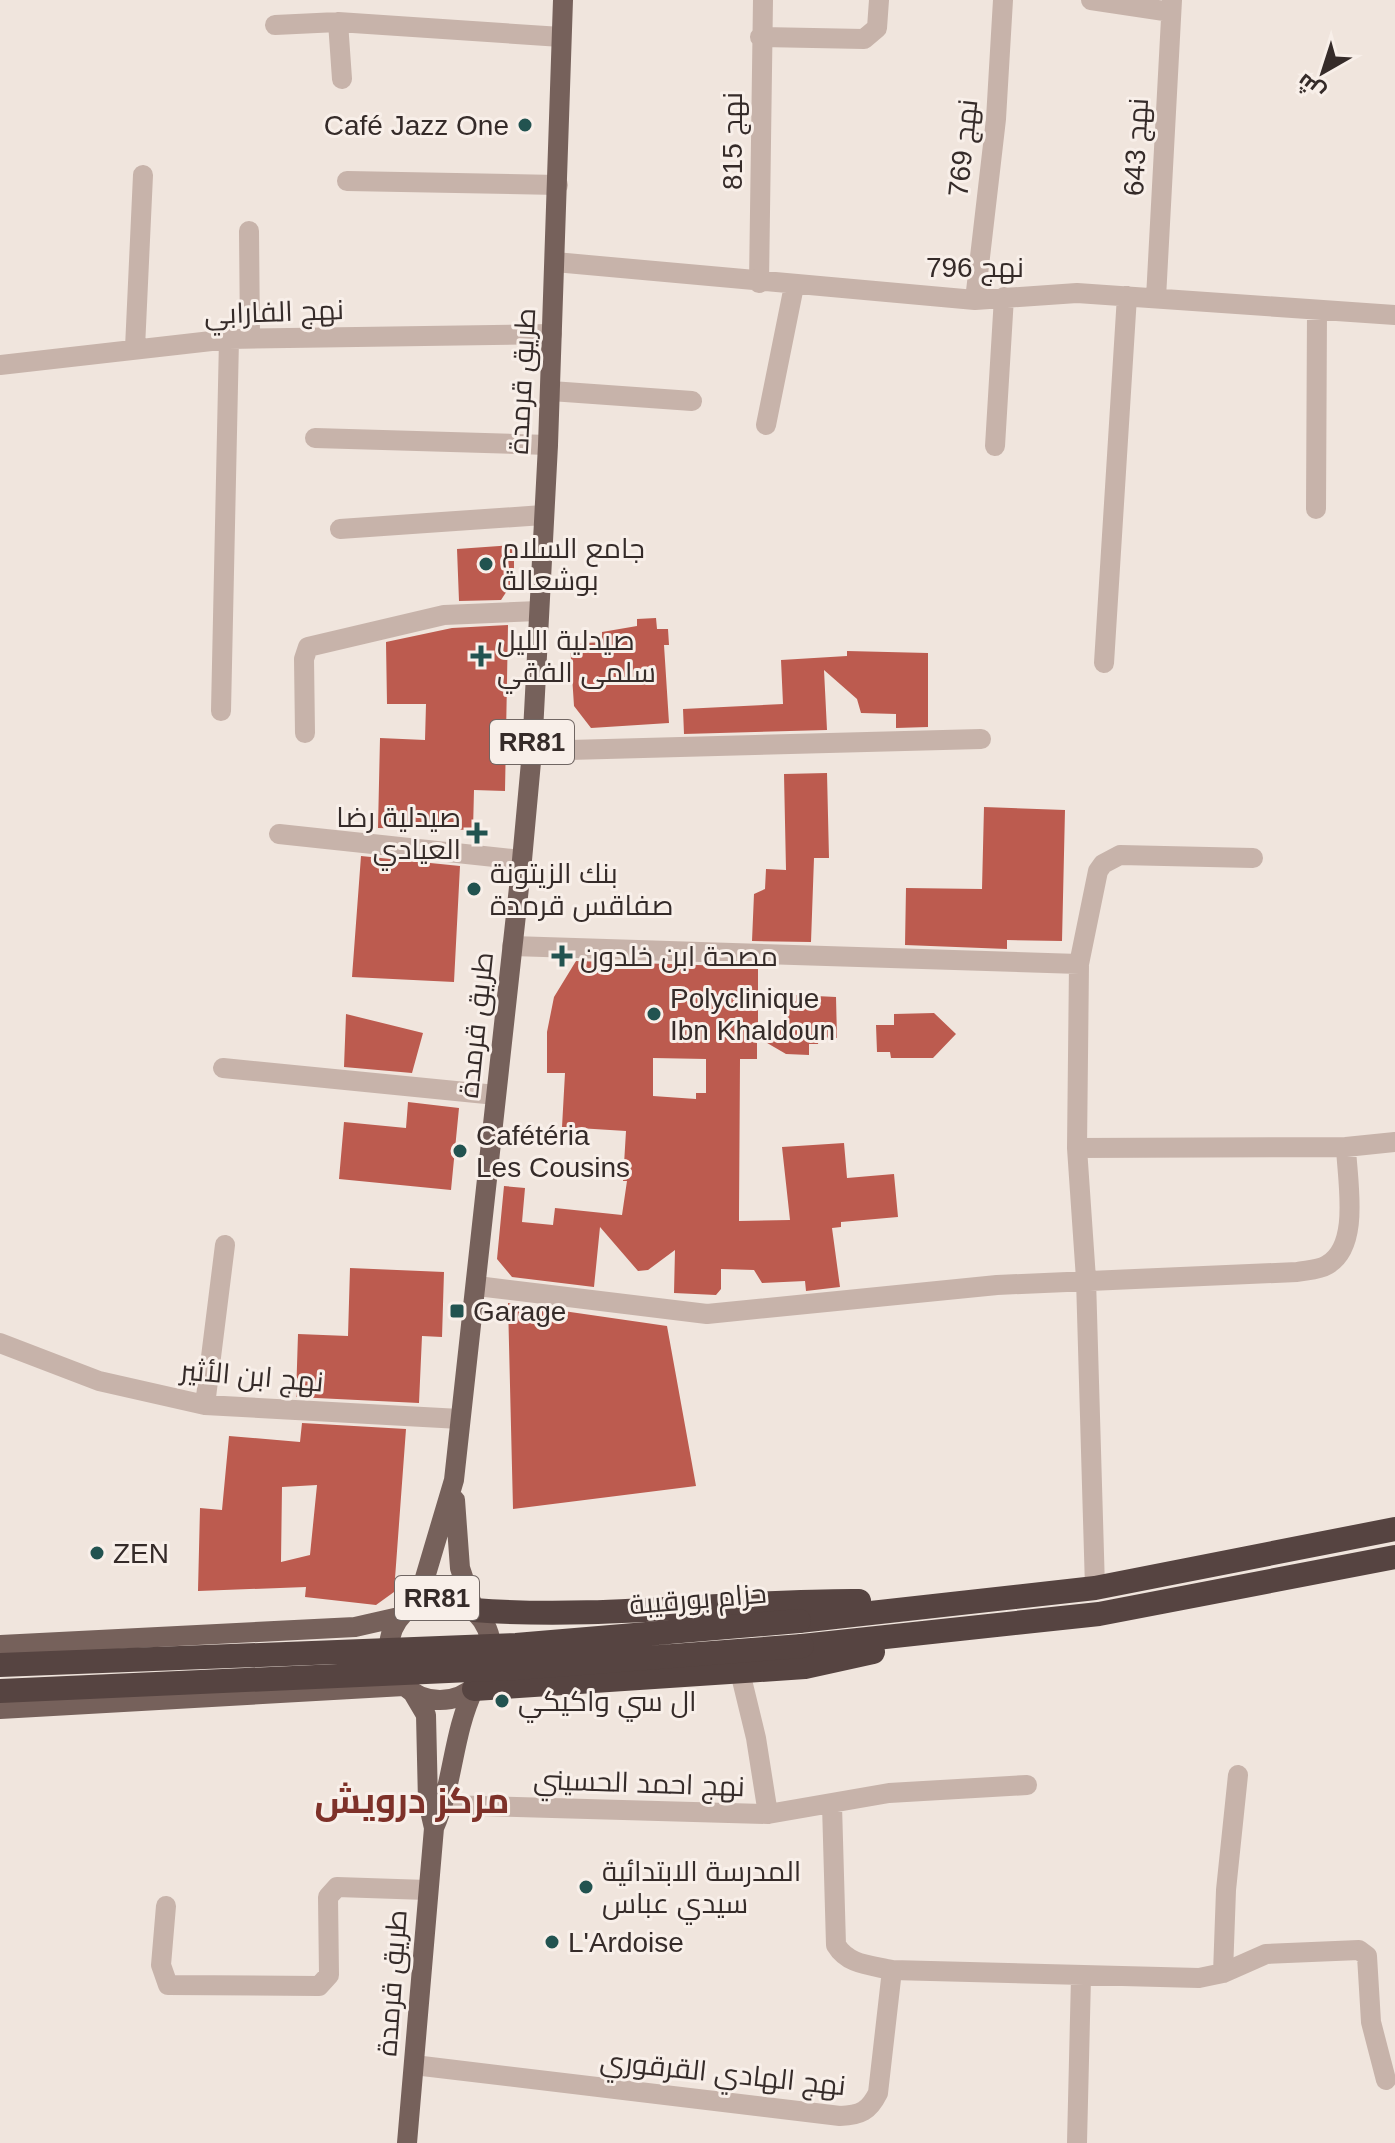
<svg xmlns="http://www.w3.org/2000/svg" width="1395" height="2143" viewBox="0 0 1395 2143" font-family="Arial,Cairo,sans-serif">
	<rect width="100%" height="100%" fill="#f0e5dd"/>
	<!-- building -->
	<path fill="#bc5b4f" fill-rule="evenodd" d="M514,545V580L501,600L459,601L457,549Z
		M656,618L657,629H668L669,645H664L669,723L591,728L574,706L570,644L602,642V632L637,626V619Z
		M508,625L505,791L474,790L473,830L378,828L380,738L425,740L426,704H387L386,642L452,628Z
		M847,651L928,653V727L896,728V714L861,713L857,699L824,670L827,730L684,734L683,709L783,704L781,660L847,656Z
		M827,773L829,858H814L811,942L752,941L754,894L765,889L766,869L786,870L784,774Z
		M984,807L1065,810L1062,941L1007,940V949L905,945L906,888L982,889Z
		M361,856L460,866L454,982L352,977Z
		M576,961L758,967V1026L787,1027L788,1001H796V995L836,997L837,1038L819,1037L818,1044H809V1055L786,1054L757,1037V1059H740L739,1213V1221L790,1220L782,1147L844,1143L847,1178L894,1174L898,1217L841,1222V1227L832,1228L840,1287L806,1291L805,1281L762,1283L754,1270L721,1269V1289L716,1295L674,1293L675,1250L648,1270L638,1271L600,1227L594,1287L512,1277L497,1259L504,1186L525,1188L522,1222L553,1225L555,1208L622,1215L627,1181H623L626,1131L562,1127L565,1073H547V1032L554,997ZM653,1058L706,1059V1093H696V1099L653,1096Z
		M934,1013L956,1034L933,1058H891L890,1052H877L876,1025H894V1014Z
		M346,1014L423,1033L412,1073L344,1067Z
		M408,1102L459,1108L451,1190L339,1179L344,1122L406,1128Z
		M350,1268L444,1272L442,1337L422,1336L419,1403L296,1397L298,1334L348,1336Z
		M508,1303L667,1326L696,1486L513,1509Z
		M302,1423L406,1429L394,1592L376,1605L305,1597L306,1587L198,1591L200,1508L222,1510L229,1436L300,1442ZM317,1485L310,1555L281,1562L282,1487Z"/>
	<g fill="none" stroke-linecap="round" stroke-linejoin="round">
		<!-- minor -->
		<path stroke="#c7b3aa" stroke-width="20" d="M1091,0L1171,12
			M338,22L342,79
			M275,25L338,22L561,37
			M760,37L864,39L877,28L879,0
			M347,181L558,185
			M249,231L250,338
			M555,262L975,300L1077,293L1395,315
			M759,283L763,0
			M1156,298L1172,0
			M975,300L996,119L1003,0
			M135,348L143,175
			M0,365L229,339L552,334
			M551,391L692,401
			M766,425L794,286
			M315,438L548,445
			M995,446L1004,297
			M1316,509L1317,311
			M340,529L543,515
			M1104,663L1127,296
			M221,711L229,339
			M305,733L304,659L308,647L444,615L538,611
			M532,751L981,739
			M279,834L522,860
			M512,946L1079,964
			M223,1068L496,1095
			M1077,1148L1079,964L1098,871L1103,864L1120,855L1253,858
			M477,1286L707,1314L997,1285L1297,1272C1307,1270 1319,1270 1327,1265C1361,1246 1347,1180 1346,1147L1395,1142
			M0,1343L99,1381L205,1405L460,1419
			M205,1405L225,1245
			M1095,1588L1086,1279L1077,1148L1346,1147
			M740,1672L756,1738L768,1814
			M444,1805L768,1814L889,1793L1027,1785
			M166,1906L161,1965L168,1985L319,1986L329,1975L328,1897L337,1887L427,1890
			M892,1970L1199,1978L1223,1973L1266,1954L1359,1950L1367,1956L1371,2022L1386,2080
			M1223,1973L1226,1890L1238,1775
			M414,2065L840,2116C861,2115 869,2111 878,2093L892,1970C870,1965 848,1965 836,1945L832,1805
			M1077,2143L1081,1977"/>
		<!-- major -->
		<path stroke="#76615b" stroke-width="20" d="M455,1500L460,1568L474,1610
			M389 1649a51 51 0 1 1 102 0a51 51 0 1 1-102 0Z
			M407,1609L424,1581L454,1480L522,860L532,751L548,445L563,0
			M0,1645L355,1627L399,1617
			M413,1693L426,1715L428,1802L434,1828
			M0,1709L404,1686
			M407,2143L434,1828C454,1783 452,1735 474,1689"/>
		<!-- highway -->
		<path stroke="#564441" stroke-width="24" d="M474,1610C603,1620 731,1600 859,1601
			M799,1621L1095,1588L1395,1529
			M802,1646L1099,1614L1395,1557
			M474,1689L805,1667L873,1652"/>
		<!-- highway-bridge -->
		<path stroke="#564441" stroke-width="24" d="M0,1665L516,1645L799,1621
			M0,1691L516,1668L802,1646"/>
	</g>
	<!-- markers -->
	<g fill="#225350" stroke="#f8efe9" stroke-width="3">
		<circle cx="525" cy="125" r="8"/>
		<circle cx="486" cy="564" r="8"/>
		<path d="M477 644h8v8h8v8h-8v8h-8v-8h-8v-8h8z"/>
		<path d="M473 821h8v8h8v8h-8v8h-8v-8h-8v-8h8z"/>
		<circle cx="474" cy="889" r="8"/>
		<path d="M558 944h8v8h8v8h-8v8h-8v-8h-8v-8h8z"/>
		<circle cx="654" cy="1014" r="8"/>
		<circle cx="460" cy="1151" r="8"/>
		<rect x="449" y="1303" width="16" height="16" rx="4"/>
		<circle cx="97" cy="1553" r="8"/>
		<circle cx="502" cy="1701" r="8"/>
		<circle cx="586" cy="1887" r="8"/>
		<circle cx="552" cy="1942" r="8"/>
	</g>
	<g text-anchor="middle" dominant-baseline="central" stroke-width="6" stroke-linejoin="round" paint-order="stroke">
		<!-- shield labels -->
		<g fill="#f8efe9" stroke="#706663" stroke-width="2">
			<rect x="490" y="720" width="84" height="44" rx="6"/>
			<rect x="395" y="1576" width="84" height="44" rx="6"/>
		</g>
		<g font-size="26" font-weight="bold" fill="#352b29">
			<text x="532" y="742">RR81</text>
			<text x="437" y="1598">RR81</text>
		</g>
		<!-- poi labels -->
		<g font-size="28" fill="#352b29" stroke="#f8efe9" text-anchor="start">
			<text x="509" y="125" text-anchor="end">Café Jazz One</text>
			<text x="502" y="548">جامع السلام<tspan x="502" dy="32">بوشعالة</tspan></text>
			<text x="497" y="640">صيدلية الليل<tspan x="497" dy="32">سلمى الفقي</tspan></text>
			<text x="461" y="817" text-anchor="end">صيدلية رضا<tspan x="461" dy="32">العيادي</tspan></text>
			<text x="490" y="873">بنك الزيتونة<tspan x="490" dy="32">صفاقس قرمدة</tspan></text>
			<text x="580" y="956">مصحة ابن خلدون</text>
			<text x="670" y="998">Polyclinique<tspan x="670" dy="32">Ibn Khaldoun</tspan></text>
			<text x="476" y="1135">Cafétéria<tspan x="476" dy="32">Les Cousins</tspan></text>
			<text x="473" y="1311">Garage</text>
			<text x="113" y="1553">ZEN</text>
			<text x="518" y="1701">ال سي واكيكي</text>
			<text x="602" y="1871">المدرسة الابتدائية<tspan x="602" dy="32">سيدي عباس</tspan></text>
			<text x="568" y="1942">L'Ardoise</text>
		</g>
		<!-- street labels -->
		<g font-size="28" fill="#352b29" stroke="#f8efe9">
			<text transform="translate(732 141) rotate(-90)">نهج 815</text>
			<text transform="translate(1136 147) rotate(-87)">نهج 643</text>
			<text transform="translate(963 148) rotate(-84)">نهج 769</text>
			<text x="975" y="267">نهج 796</text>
			<text transform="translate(274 312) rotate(-2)">نهج الفارابي</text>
			<text transform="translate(522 381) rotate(-87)">طريق قرمدة</text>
			<text transform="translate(476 1025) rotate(-84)">طريق قرمدة</text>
			<text transform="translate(252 1376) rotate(5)">نهج ابن الأثير</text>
			<text transform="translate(698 1599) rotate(-5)">حزام بورقيبة</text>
			<text transform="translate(639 1783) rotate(2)">نهج احمد الحسيني</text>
			<text transform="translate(392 1983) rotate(-86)">طريق قرمدة</text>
			<text transform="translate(723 2073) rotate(6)">نهج الهادي القرقوري</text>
		</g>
		<!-- district labels -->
		<g font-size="36" font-weight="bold" fill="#7e3129" stroke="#f8efe9">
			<text x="412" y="1800">مركز درويش</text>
		</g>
	</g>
	<!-- north arrow -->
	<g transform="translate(1323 72) rotate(219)" stroke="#f8efe9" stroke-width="6" paint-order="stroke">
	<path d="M0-6L14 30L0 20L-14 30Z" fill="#352b29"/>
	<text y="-12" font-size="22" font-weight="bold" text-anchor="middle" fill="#352b29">ش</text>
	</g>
</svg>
